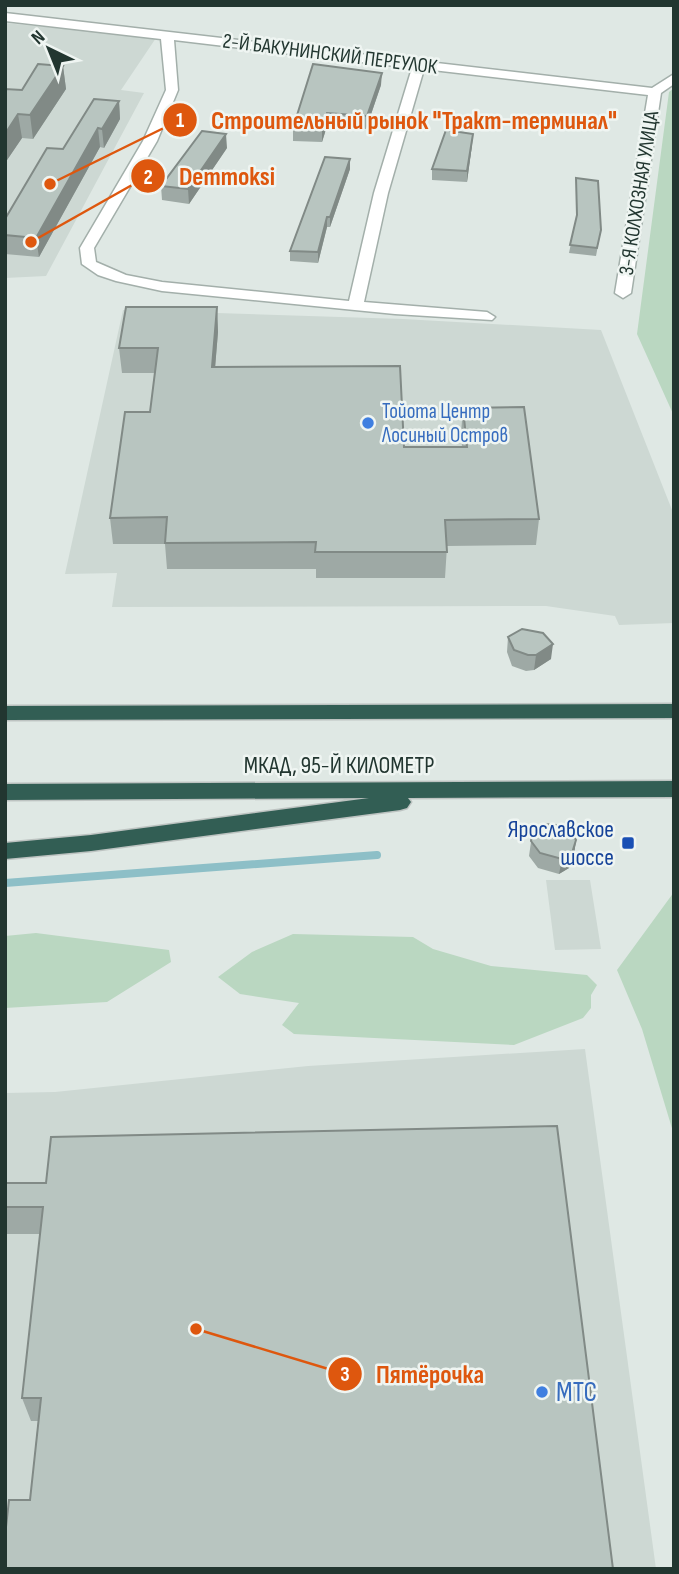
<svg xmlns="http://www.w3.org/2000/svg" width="679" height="1574" viewBox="0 0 679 1574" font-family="'Sofia Sans Condensed',sans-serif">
	<rect width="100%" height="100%" fill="#dfe8e4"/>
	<!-- built -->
	<path fill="#cdd8d3" d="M5,23L156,38L121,90L144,93L46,276L5,278Z
		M123,310L403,319L601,330L674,515V623L619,625L615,616L546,606L112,607L117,573L65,574Z
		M546,880H590L601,949L555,950Z
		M585,1049L656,1569H5V1093L55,1092L308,1066Z"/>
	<!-- green -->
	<path fill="#bad7c1" d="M674,88V416L637,334L669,92Z
		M674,892V1135L642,1029L617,970Z
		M36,933L169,950L171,962L107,1002L5,1008V936Z
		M293,934L413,937L433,949L491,966L587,975L597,985L591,995V1008L583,1018L514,1045L294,1034L282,1025L299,1003L240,994L218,977L252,952Z"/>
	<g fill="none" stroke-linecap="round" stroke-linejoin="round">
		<!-- stream -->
		<path stroke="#8dbfc7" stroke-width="8" d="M5,883L377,855"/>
		<defs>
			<path id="minor" d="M5,13L652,88L674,74V84L661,93L631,293L623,298L615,293L648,95L424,69L388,193L364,302L487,312L495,317L492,320L395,314L162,291L116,281L98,275L82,264L80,248L143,141L166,90L161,39L5,21ZM174,40L412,68L374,193L349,301L162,282L126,275L96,262L94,248L157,141L178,90Z"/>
			<path id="highway" d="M674,704V718L5,720V706Z
				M674,781V797L408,798L411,802L407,808L400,810L91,851L5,859V843L91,835L369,798L5,800V784Z"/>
		</defs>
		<!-- minor casing -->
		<use href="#minor" stroke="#a3afaa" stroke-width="3"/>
		<!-- highway casing -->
		<use href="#highway" stroke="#bdc3c1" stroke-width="3"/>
		<!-- minor -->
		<use href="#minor" fill="#fff" fill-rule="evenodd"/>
		<!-- highway -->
		<use href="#highway" fill="#325e54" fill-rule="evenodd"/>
	</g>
	<!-- wall -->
	<path fill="#9ea9a5" d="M63,66L66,89L33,139L22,138L5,163V89L22,90Z
		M381,85L366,129L327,126L322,142L293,141V128Z
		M119,101L120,119L104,148L100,147L39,257L5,254V219L63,149Z
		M472,145L467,182L432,180V169Z
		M227,148L189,204L162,200L161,186Z
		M350,159V169L330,227H327L318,263L290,261V251Z
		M576,178L601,230L596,256L569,253L576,219Z
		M217,307L218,332L215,367L404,447H462L461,433L463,408L539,519L536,545L447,546L445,578H316V569H167L165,544H113L110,518L150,412L155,373H122L119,348Z
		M508,637L551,659L534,670L526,671L512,666L507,652Z
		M532,835L576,840L574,855L569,868L559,874L538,868L529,856Z
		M557,1126L30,1500L38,1421H31L22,1398L40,1234H5V1183H46Z"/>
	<!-- shaded-wall -->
	<path fill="#818a86" d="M63,66L66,89L33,139L30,115Z
		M382,73L381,85L366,129L367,116Z
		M119,101L120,119L104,148L102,129Z
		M327,113V126L322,142V130Z
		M18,114L22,138L5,163V134Z
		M98,128L100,147L39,257L36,238Z
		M226,134L227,148L189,204L188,189Z
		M473,134L472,145L467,182V171Z
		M350,159V169L330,227V217Z
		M327,217V227L318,263V252Z
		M217,307L218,332L213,393L212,367Z
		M553,644L551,659L534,670L536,655Z
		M576,840L574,855L569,868L559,874L562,859Z"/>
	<!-- building -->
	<path fill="#b8c5c0" stroke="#818a86" stroke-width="2" d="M38,64L63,66L30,115L18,114L5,134V89L22,90Z
		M313,64L382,73L367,116L327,113L322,130L293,128Z
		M94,99L119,101L102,129L98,128L36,238L5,235V219L47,148L63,149Z
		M446,130L473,134L467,171L432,169Z
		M202,131L226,134L188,189L161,186Z
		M325,157L350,159L330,217H327L318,252L290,251Z
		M576,178L598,181L601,230L597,248L570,245L577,215Z
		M126,307H217L212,367L400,366L404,447H467L463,408L524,407L539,519L445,520L447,552H315L316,542L165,543L167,517L110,518L125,412H150L158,348H119Z
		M522,629L543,633L553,644L536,655H528L514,650L508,637Z
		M551,824L568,828L576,840L572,853L562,859L540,853L531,841L532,835L543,825Z
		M557,1126L613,1569H5V1536L9,1500H30L41,1398H22L43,1207H5V1183H46L51,1137Z"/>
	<!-- markers -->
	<g fill="#3f7fe0" stroke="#eff5f2" stroke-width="2.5">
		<circle cx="368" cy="423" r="7"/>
		<circle cx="542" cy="1392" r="7"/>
	</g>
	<rect fill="#1a4fb4" stroke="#eff5f2" stroke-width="2.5" x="621" y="836" width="14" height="14" rx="3.5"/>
	<g text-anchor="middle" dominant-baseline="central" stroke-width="5" stroke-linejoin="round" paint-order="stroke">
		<!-- far-street labels -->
		<g font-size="21" fill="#223630" stroke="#eff5f2">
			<text transform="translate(330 54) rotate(7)">2-Й БАКУНИНСКИЙ ПЕРЕУЛОК</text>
			<text transform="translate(639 193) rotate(-81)">3-Я КОЛХОЗНАЯ УЛИЦА</text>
		</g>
		<!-- far-shop labels -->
		<g font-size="21" fill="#366cbe" stroke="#eff5f2" text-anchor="start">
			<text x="382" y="411">Тойота Центр<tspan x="382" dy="24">Лосиный Остров</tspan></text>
		</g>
		<!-- street labels -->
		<g font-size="24" fill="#223630" stroke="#eff5f2">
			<text x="339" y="765">МКАД, 95-Й КИЛОМЕТР</text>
		</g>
		<!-- transit labels -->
		<g font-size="24" fill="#164399" stroke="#eff5f2" text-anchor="end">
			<text x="614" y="829">Ярославское<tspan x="614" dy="28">шоссе</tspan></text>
		</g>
		<!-- near-shop labels -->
		<g font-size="28" fill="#366cbe" stroke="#eff5f2" text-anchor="start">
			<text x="556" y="1392">МТС</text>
		</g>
	</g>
	<!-- callouts -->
	<path fill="none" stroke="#de570e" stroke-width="2.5" d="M50 184L180 120M31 242L148 176M196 1329L345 1374"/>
	<g fill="#de570e" stroke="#eff5f2" stroke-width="2.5">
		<circle cx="50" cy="184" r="7"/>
		<circle cx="31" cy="242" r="7"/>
		<circle cx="196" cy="1329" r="7"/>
		<circle cx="180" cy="120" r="18"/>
		<circle cx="148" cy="176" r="18"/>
		<circle cx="345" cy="1374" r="18"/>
	</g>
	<g font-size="21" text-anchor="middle" font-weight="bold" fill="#fff">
		<text x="180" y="127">1</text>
		<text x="148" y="184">2</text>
		<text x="345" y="1381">3</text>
	</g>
	<g font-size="26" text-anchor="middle" font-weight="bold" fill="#de570e" stroke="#eff5f2" stroke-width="5" stroke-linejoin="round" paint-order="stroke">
		<text x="414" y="129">Строительный рынок "Тракт-терминал"</text>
		<text x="227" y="185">Demmoksi</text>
		<text x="430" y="1383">Пятёрочка</text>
	</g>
	<!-- border -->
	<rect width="679" height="1574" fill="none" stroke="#223630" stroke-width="14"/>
	<!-- north arrow -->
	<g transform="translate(49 49) rotate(317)" stroke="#eff5f2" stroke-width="5" paint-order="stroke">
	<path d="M0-5L12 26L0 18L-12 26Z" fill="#223630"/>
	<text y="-10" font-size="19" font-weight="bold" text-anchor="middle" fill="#223630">N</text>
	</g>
</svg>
